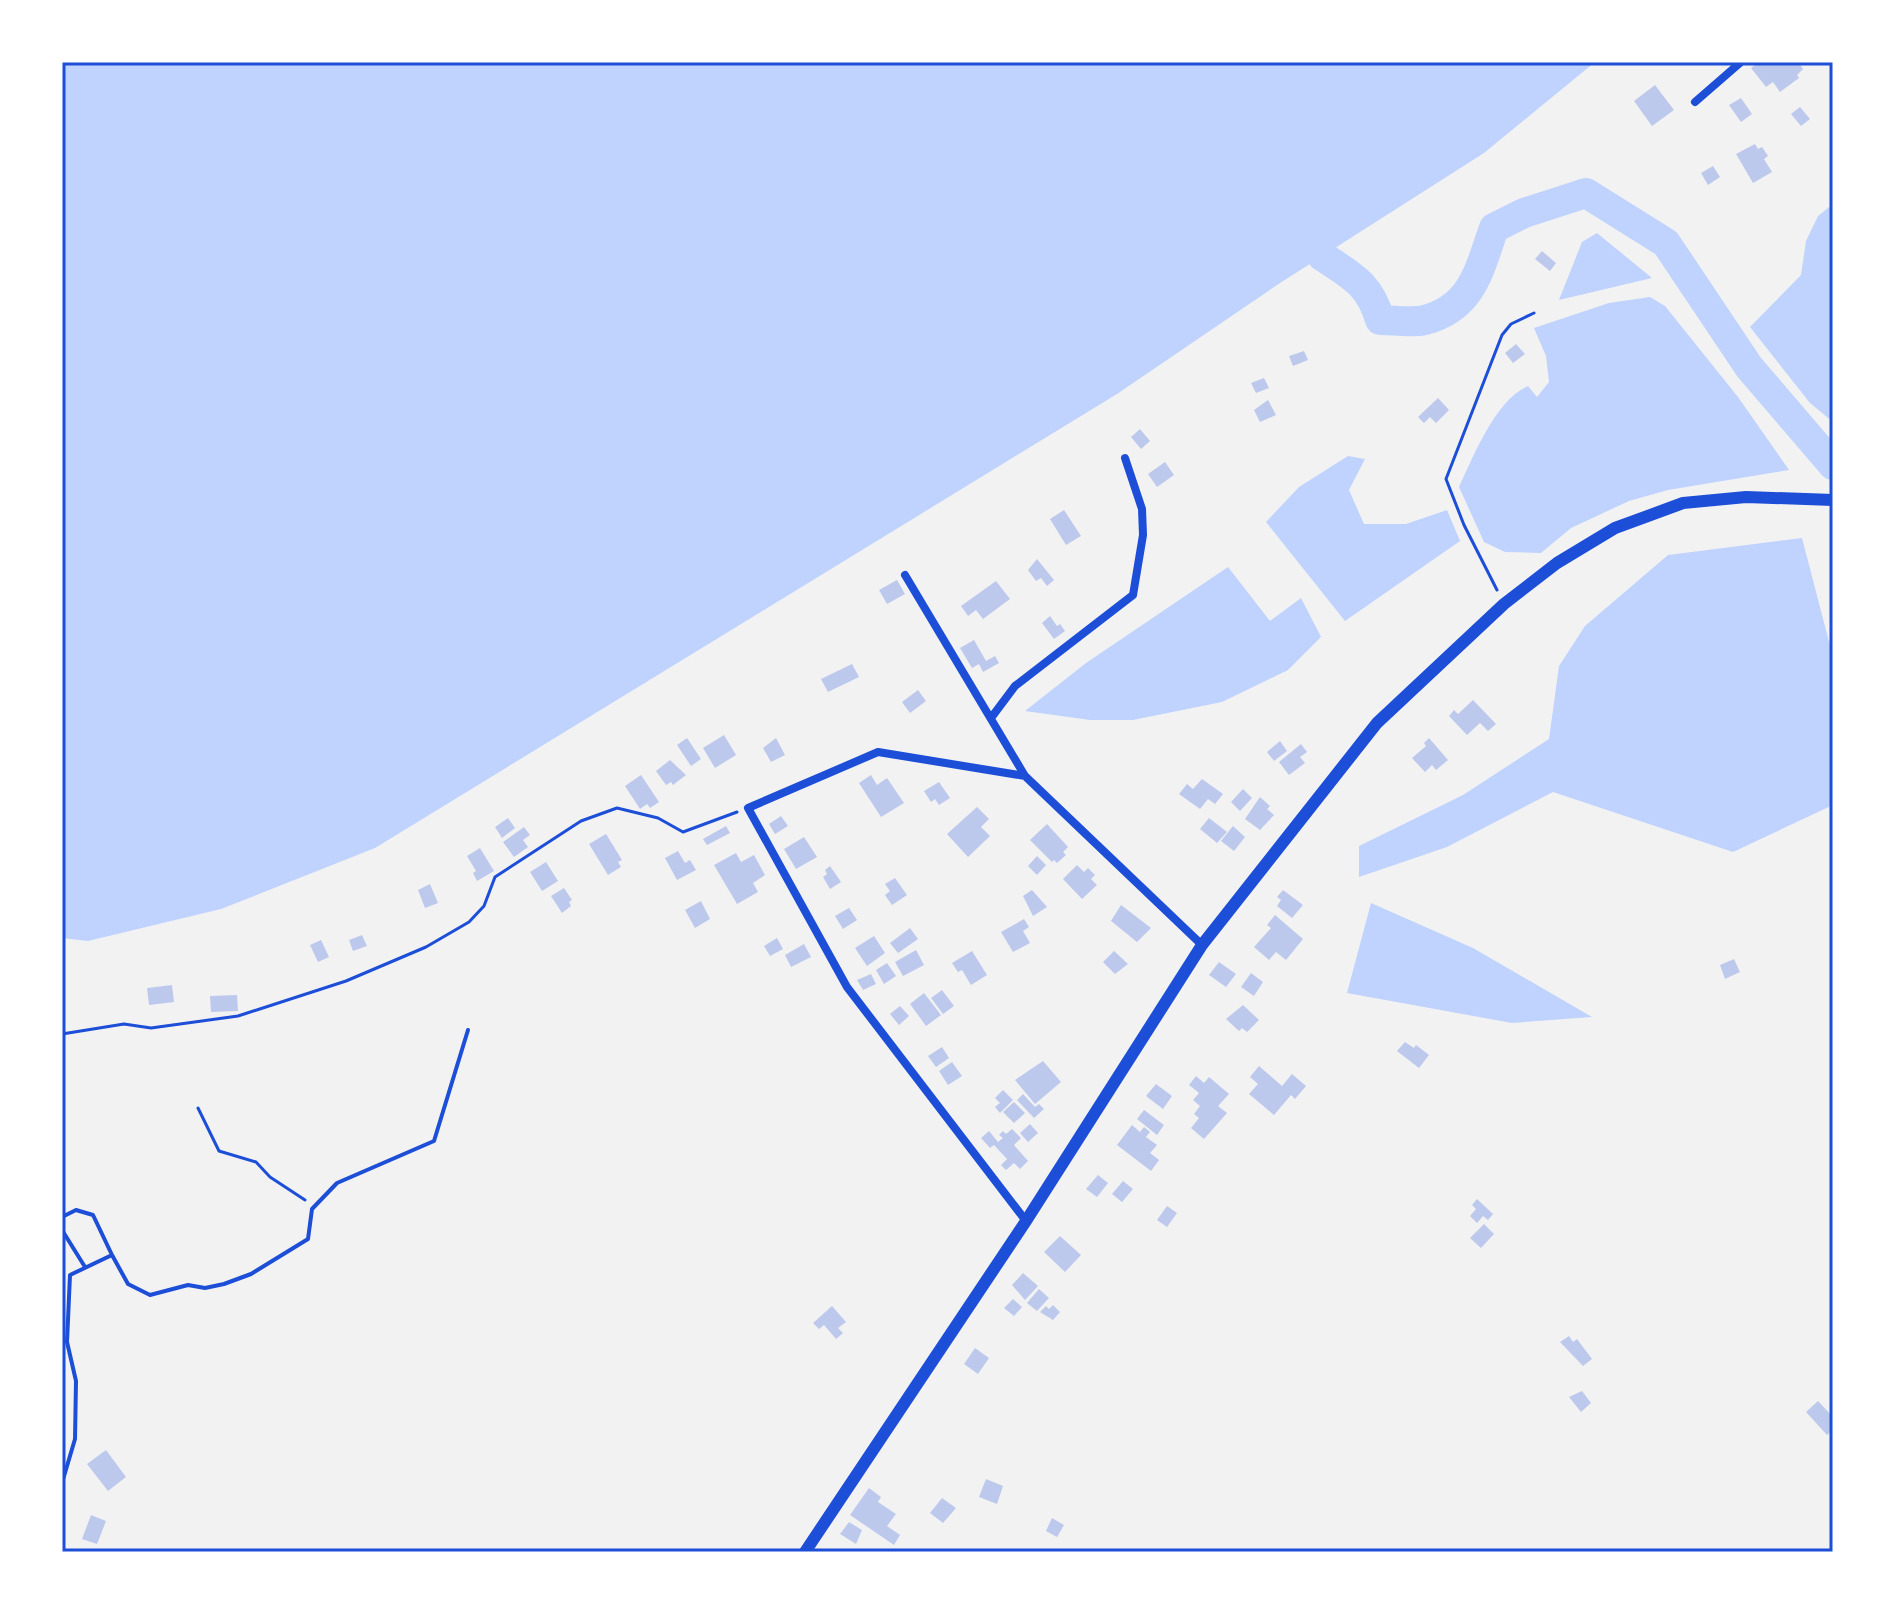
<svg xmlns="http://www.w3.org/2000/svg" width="1895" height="1614" viewBox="0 0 1895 1614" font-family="'PT Sans Narrow',sans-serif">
	<rect width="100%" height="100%" fill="#f2f2f2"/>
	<!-- water -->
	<path fill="#bfd3fe" d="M62,62H1595L1484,153L1280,283L1117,394L375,848L221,909L88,941L62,938Z
		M1833,204V422L1810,403L1750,327L1801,275L1806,241L1818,216Z
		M1597,233L1652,278L1559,300L1582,242Z
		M1650,297L1665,306L1738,397L1789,470L1668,490L1629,501L1571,528L1541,553L1505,552L1484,542L1459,487C1473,457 1496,399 1528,386L1537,397L1549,382L1546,356L1534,328L1609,303Z
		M1348,456L1365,459L1349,490L1364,524H1406L1447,510L1460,541L1345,621L1266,522L1299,487Z
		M1802,538L1833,657V805L1733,852L1553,792L1447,847L1359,877V846L1463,795L1549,739L1559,666L1585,626L1668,555Z
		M1228,567L1270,621L1301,598L1321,637L1288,670L1222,702L1133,720H1090L1025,711L1086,663Z
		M1371,903L1473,948L1592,1017L1512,1023L1347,993Z"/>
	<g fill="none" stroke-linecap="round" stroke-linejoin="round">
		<!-- river -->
		<path stroke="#bfd3fe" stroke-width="30" d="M1322,256C1352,276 1370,284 1380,320C1394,320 1411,323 1425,320C1473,307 1479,270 1494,228L1524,213L1586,193L1666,243L1749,367L1833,465"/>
	</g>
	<!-- building -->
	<path fill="#bdc9ec" d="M1759,62H1787L1789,65L1798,62L1803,69L1797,75L1799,78L1780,92L1773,82L1766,87L1751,68Z
		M1655,85L1674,110L1652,126L1634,101Z
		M1741,98L1752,114L1741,122L1729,105Z
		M1800,107L1810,119L1801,126L1791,114Z
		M1755,144L1758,149L1762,147L1768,156L1764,159L1772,172L1753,183L1736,154Z
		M1713,166L1720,177L1708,185L1701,173Z
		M1542,251L1556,263L1550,271L1535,259Z
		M1516,344L1525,354L1513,363L1505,353Z
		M1304,351L1308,360L1293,366L1289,356Z
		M1264,378L1269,388L1256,393L1251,383Z
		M1438,398L1449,410L1436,423L1430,417L1424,423L1418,417Z
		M1268,400L1276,415L1260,422L1254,410Z
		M1140,429L1150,441L1141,449L1131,437Z
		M1165,462L1174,475L1157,487L1148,474Z
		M1064,510L1081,536L1066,545L1050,519Z
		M1037,559L1054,580L1047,586L1041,578L1036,581L1028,570Z
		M897,580L905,594L887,604L879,590Z
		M996,581L1010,599L983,619L976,610L968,616L961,606Z
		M1050,616L1057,626L1060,624L1065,631L1054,639L1042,623Z
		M974,640L986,661L995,656L999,663L983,672L979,664L972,668L960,648Z
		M852,664L859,677L828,692L821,679Z
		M918,690L926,701L910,713L902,702Z
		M1473,700L1496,724L1488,731L1480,723L1467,735L1449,716L1454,710L1458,714Z
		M724,735L736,755L715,768L703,748Z
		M687,738L701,759L691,766L677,745Z
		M776,738L785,755L771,762L763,748Z
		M1429,738L1448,760L1436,770L1432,765L1425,772L1412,758L1426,746L1424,743Z
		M1280,741L1287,751L1274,761L1267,752Z
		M1301,744L1307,752L1300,757L1305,763L1289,775L1279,762Z
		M670,760L686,775L673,785L671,782L666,785L656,771Z
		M641,775L659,802L650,808L647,804L640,809L625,786Z
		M871,775L877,785L887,778L904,803L881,817L859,783Z
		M1202,779L1223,794L1215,804L1208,799L1200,809L1179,794L1187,784L1193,789Z
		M939,782L950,798L939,805L935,799L931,802L924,791Z
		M1243,789L1252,798L1240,811L1231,802Z
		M1260,797L1270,806L1267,809L1274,815L1260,830L1245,819Z
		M977,807L989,819L981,827L990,836L968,857L947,834Z
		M781,816L788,826L775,834L769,824Z
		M508,818L515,828L502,838L495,827Z
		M1209,818L1227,832L1217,843L1200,829Z
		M1047,824L1068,847L1063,852L1066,855L1057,863L1054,860L1052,862L1030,840Z
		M726,826L730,833L707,845L703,839Z
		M1233,826L1245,837L1234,851L1221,841Z
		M524,827L530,835L523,840L528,847L514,857L503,842Z
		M606,834L622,860L618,862L621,867L608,875L589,844Z
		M804,837L817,857L796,869L784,849Z
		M480,848L494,871L477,881L473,873L476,871L467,856Z
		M678,851L685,863L690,860L696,870L677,880L665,858Z
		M736,853L741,862L754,855L765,875L753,883L758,892L737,904L714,865Z
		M1037,856L1046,865L1037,875L1028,866Z
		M546,862L558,881L542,891L530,872Z
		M1077,865L1084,872L1088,868L1095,875L1091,879L1097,885L1082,899L1063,879Z
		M830,866L841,882L830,889L823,877L827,874L825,870Z
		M895,878L907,895L892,905L885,895L890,891L885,884Z
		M430,884L438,903L425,908L418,890Z
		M564,888L572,900L569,902L571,906L562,913L551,896Z
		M1032,890L1047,907L1033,916L1023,896Z
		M1283,890L1303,905L1292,918L1277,906L1281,900L1277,897Z
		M701,901L710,919L695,928L685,910Z
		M1121,905L1151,928L1137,942L1111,921Z
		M849,908L857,920L843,929L835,916Z
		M1275,915L1303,939L1286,960L1276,952L1269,960L1254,947L1271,928L1267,925Z
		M1024,919L1029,927L1023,931L1030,943L1013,952L1001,932Z
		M910,928L918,939L898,953L890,943Z
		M362,935L367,946L353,951L349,940Z
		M874,936L885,953L867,966L855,948Z
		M777,938L783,949L770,956L764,946Z
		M321,940L329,957L318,962L310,945Z
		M804,944L811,957L791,967L785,955Z
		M916,950L924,965L903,976L895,962Z
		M972,951L987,975L971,985L962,970L958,972L952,963Z
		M1114,951L1128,964L1115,974L1103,962Z
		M1734,959L1740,972L1725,979L1720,965Z
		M1219,962L1236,974L1226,987L1209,975Z
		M887,963L896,976L884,984L876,970Z
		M1251,973L1263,982L1254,996L1241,987Z
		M871,974L876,984L863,990L857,980Z
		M172,985L174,1002L149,1005L147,988Z
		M942,990L954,1006L943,1014L931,998Z
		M924,993L941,1015L926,1026L910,1004Z
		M237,995L238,1011L211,1012L210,996Z
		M1243,1005L1259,1020L1247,1032L1242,1028L1239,1031L1226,1019Z
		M900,1006L909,1016L899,1025L890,1014Z
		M1405,1042L1414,1048L1416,1045L1429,1055L1419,1068L1397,1051Z
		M942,1047L949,1058L936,1067L928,1056Z
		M1043,1061L1061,1082L1035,1104L1015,1080Z
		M952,1062L962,1076L948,1085L939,1071Z
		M1259,1066L1282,1086L1292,1074L1306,1086L1295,1099L1291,1095L1274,1115L1249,1094L1258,1084L1250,1077Z
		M1196,1076L1204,1083L1209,1077L1229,1094L1218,1106L1227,1113L1204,1139L1191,1128L1199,1118L1194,1114L1200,1106L1193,1100L1199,1093L1189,1085Z
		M1156,1084L1172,1096L1163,1109L1146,1096Z
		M1003,1090L1013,1100L1000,1113L995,1107L1000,1103L995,1098Z
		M1023,1094L1035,1107L1039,1104L1044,1109L1034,1118L1017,1100Z
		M1014,1102L1025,1113L1014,1123L1003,1112Z
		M1144,1110L1164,1125L1157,1135L1137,1119Z
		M1030,1124L1038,1133L1028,1142L1020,1133Z
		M1132,1125L1140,1132L1144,1127L1150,1132L1146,1137L1157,1145L1150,1153L1159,1160L1151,1171L1117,1145Z
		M1012,1129L1021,1138L1014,1145L1028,1161L1020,1169L1014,1163L1006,1170L1001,1165L1007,1159L994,1145L990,1148L981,1138L989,1131L998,1142L1003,1138L999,1135L1003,1131L1006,1134Z
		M1098,1175L1108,1183L1097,1197L1086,1189Z
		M1123,1181L1133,1189L1122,1202L1112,1194Z
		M1477,1199L1493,1214L1488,1220L1483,1216L1477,1223L1470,1216L1476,1209L1472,1205Z
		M1167,1206L1177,1213L1167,1227L1157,1220Z
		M1484,1224L1494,1234L1481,1248L1470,1238Z
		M1060,1236L1081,1255L1065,1272L1044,1252Z
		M1023,1273L1038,1286L1025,1300L1012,1285Z
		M1039,1289L1049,1298L1037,1311L1027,1303Z
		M1013,1299L1022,1307L1014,1316L1004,1308Z
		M1053,1305L1060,1312L1053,1320L1040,1312L1046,1306L1049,1309Z
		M832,1306L846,1322L838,1328L843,1333L836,1339L824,1325L819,1329L813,1323Z
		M1569,1336L1573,1342L1577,1339L1592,1359L1583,1366L1560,1342Z
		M975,1348L989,1358L978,1374L964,1364Z
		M1582,1391L1591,1403L1581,1412L1569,1397Z
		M1818,1401L1833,1417V1430L1827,1435L1806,1412Z
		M106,1450L126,1477L108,1491L87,1464Z
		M986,1479L1003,1486L997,1504L979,1497Z
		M869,1488L881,1497L878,1502L896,1514L887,1526L900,1535L894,1545L850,1515Z
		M942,1498L956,1508L943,1523L930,1513Z
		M91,1515L106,1521L97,1544L82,1539Z
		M1052,1518L1064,1525L1057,1537L1046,1531Z
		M849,1522L862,1530L856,1544L840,1534Z"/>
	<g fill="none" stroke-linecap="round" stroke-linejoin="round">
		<!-- path -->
		<path stroke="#1d4ed8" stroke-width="3" d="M1497,590L1464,525L1446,479L1502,335L1511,324L1534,313
			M62,1034L124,1024L151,1028L238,1016L346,981L426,947L469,922L484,906L495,877L581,821L617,808L658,818L683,832L737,812
			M198,1108L219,1151L256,1162L270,1177L305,1200"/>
		<!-- service -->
		<path stroke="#1d4ed8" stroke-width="4" d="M62,1225V1217L76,1210L93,1215L112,1255
			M62,1230L85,1267
			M62,1483L75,1439L76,1381L67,1342L70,1275L112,1255L128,1284L150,1295L188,1285L205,1288L224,1284L251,1274L308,1239L312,1209L337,1183L434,1141L468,1030"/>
		<!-- minor -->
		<path stroke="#1d4ed8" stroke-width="8" d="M1695,102L1741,62
			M905,575L1025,776
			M991,718L1015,686L1133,595L1143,535L1142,509L1125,458
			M1026,1221L847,987L748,808L878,752L1025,776L1202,945"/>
		<!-- secondary -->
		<path stroke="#1d4ed8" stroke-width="12" d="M805,1552L1026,1221L1202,945L1377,723L1504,604L1557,563L1615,528L1683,503L1746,497L1833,500"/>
	</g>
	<!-- border -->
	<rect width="1895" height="1614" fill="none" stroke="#ffffff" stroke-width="128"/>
	<rect x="64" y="64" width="1767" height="1486" fill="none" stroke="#1d4ed8" stroke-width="3"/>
</svg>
